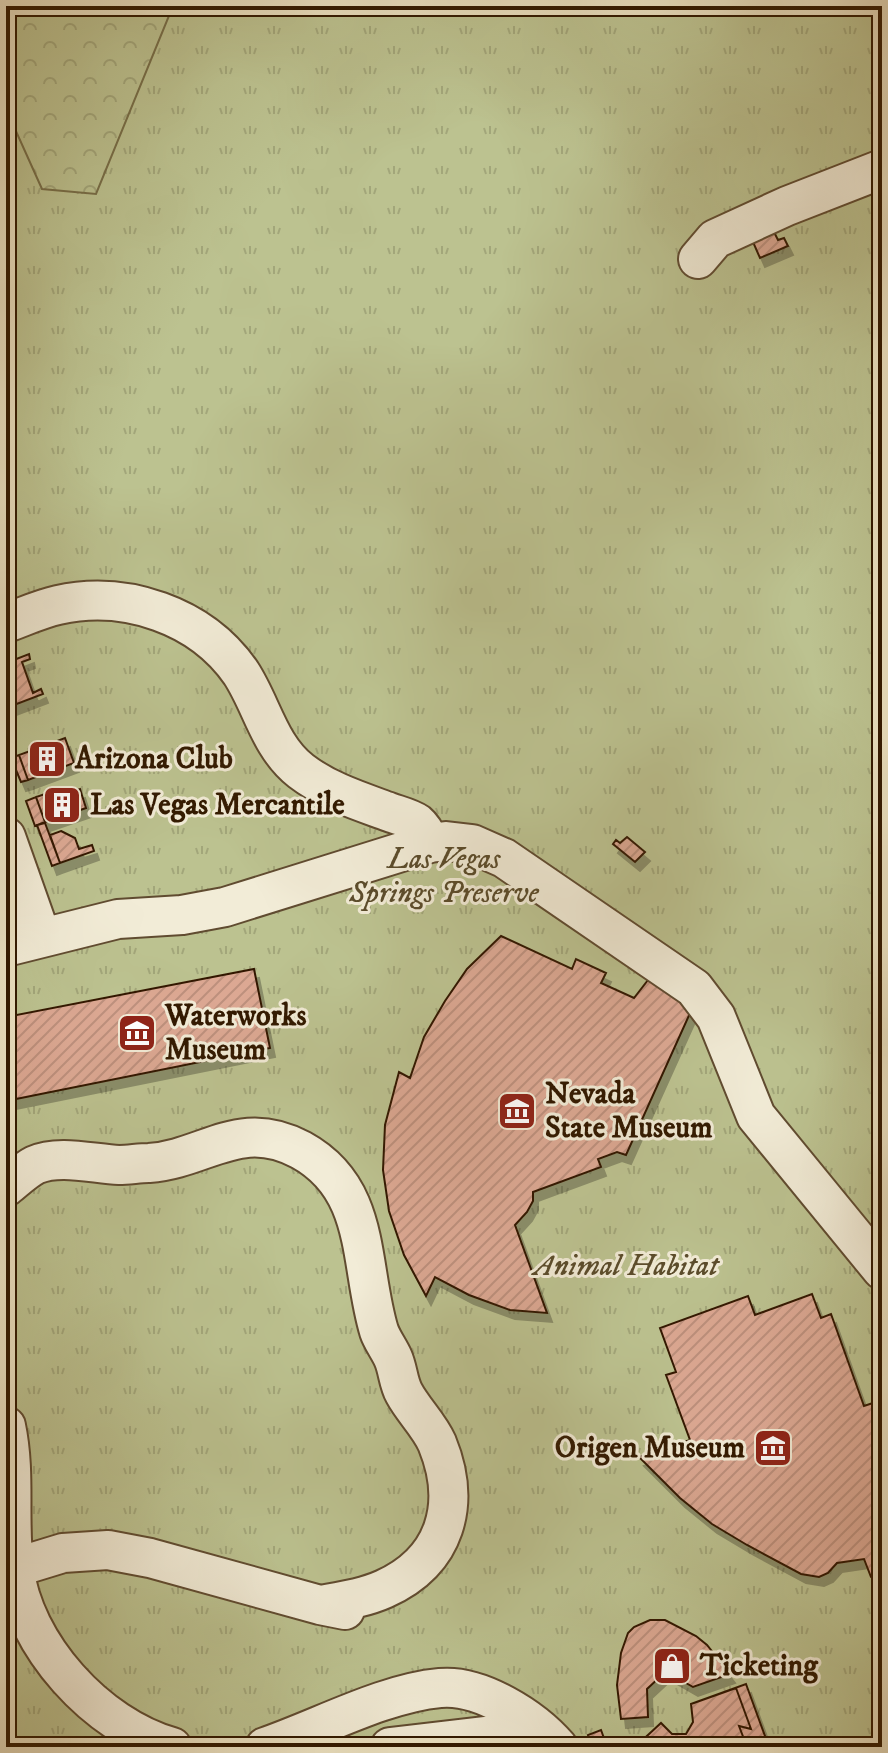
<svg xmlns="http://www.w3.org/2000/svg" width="888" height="1753" viewBox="0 0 888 1753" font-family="'IM FELL DW Pica',serif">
	<defs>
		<pattern id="grass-tufts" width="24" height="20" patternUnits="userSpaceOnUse" patternTransform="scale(2)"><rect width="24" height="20" fill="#bcc290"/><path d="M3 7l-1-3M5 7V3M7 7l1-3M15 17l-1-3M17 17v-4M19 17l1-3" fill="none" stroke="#a2a67a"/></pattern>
		<pattern id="forest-crowns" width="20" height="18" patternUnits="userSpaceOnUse" patternTransform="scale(2)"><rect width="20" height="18" fill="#bcc290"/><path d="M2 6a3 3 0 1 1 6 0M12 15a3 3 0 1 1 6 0" fill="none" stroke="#a2a67a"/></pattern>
		<pattern id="building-hatch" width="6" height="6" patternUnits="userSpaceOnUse" patternTransform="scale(2)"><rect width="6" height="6" fill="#dca893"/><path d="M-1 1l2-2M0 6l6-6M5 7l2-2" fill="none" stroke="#bd907d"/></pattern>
		<filter id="shadow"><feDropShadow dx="5" dy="9" stdDeviation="0" flood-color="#0004"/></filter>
	</defs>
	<rect width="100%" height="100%" fill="#ebe2c2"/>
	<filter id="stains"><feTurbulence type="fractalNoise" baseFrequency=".0025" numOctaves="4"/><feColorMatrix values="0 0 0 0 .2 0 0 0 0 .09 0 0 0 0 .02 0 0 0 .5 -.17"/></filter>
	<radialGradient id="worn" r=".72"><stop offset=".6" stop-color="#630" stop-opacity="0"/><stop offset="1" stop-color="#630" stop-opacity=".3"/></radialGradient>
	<!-- grass -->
	<path fill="url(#grass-tufts)" stroke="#776e48" stroke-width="2" d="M6,6H882V1747H6Z"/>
	<!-- forest -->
	<path fill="url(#forest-crowns)" stroke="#776e48" stroke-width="2" d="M6,6H173L96,194L42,189L6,109Z"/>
	<!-- building -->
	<path fill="url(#building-hatch)" stroke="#321900" stroke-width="2" filter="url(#shadow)" d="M774,232L778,240L784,238L788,246L760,258L753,242Z
		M29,654L30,659L22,662L33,693L41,689L43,694L6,708V663Z
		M65,738L74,763L28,780L19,755Z
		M19,755L28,780L21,782L11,758Z
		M80,789L86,808L45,822L36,797L45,794L48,801Z
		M36,797L45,822L35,826L26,801Z
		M45,823L60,863L52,866L37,825Z
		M61,831L75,838L79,849L92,845L94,851L60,863L50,835Z
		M627,837L645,852L635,862L613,844L616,840L620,843Z
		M501,936L572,969L576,959L606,973L601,983L634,998L648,980L670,993L691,1011L626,1155L617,1152L598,1159L601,1167L533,1192V1201L527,1212L515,1225L547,1313L510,1310L469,1295L435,1277L426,1296L404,1255L389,1211L383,1170L385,1125L399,1072L410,1078L424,1037L445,1001L467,969Z
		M254,969L270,1048L6,1101V1017Z
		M812,1294L821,1318L831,1314L864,1406L882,1400V1586L871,1577L864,1559L837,1563L828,1573L819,1577L801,1574L747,1545L712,1524L680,1498L639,1457L690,1440L666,1375L676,1372L660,1328L748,1296L755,1315Z
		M650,1620H665L696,1636L707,1645L730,1674L693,1687L672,1675H662L647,1689L648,1717L621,1719L617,1685L621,1653L628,1633L634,1627Z
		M746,1684L769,1747H635L661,1723L672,1734H686L693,1722L691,1704Z
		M736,1688L751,1729L739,1726L747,1747H635L661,1723L672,1734H686L693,1722L691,1704Z
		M601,1730L605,1741L592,1746L588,1735Z"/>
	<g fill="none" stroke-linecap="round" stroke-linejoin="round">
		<defs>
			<path id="minor" d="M698,259L715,239L787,206L882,169
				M6,623C23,617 40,609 58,605C125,590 201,615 241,673C262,705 269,746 301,771C327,791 359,801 389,812C397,815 410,818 417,823C423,828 427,836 430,843
				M6,837L41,936
				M6,947L118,919L182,915L225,907L430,843L446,841L472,844L504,858L694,988L716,1017L756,1116L882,1270
				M6,1187C15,1180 25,1170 35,1165C59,1154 94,1164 119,1165C129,1165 139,1163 149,1163C206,1159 240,1117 301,1150C372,1189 359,1265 379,1331C382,1340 389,1349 393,1358C398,1369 398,1382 404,1393C413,1410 429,1425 437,1443C462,1504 446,1561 384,1589C364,1598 342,1601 320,1605
				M6,1426C16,1473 8,1520 14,1567C23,1645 97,1726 172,1747
				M14,1568L63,1553L108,1550L150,1558L320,1605L345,1610
				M265,1747C320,1728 384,1693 440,1688C480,1684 533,1718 558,1747
				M390,1747L484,1736L509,1738L543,1747"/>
		</defs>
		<!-- minor casing -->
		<use href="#minor" stroke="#604b30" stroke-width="42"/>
		<!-- minor -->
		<use href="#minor" stroke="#f2ecd7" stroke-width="38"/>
	</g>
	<!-- icons -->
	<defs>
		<symbol id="building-square" viewBox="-11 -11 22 22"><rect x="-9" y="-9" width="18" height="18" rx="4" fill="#8f2418" stroke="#f2ecd7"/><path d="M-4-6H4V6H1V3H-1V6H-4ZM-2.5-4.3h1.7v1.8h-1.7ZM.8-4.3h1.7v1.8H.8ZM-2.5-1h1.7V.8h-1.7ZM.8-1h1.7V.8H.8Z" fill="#fff"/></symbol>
		<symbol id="museum-square" viewBox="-11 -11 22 22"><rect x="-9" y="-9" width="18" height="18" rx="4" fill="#8f2418" stroke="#f2ecd7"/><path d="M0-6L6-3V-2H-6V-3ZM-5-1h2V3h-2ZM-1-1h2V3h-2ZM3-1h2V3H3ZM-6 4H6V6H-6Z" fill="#fff"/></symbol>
		<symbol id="shop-square" viewBox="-11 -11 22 22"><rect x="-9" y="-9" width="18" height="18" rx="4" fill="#8f2418" stroke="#f2ecd7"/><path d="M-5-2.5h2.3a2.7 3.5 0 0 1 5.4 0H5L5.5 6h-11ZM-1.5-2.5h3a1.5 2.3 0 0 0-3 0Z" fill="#fff"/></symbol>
	</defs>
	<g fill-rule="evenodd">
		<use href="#building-square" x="25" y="737" width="44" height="44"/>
		<use href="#building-square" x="40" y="783" width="44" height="44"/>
		<use href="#museum-square" x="115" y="1011" width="44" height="44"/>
		<use href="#museum-square" x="495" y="1089" width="44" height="44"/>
		<use href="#museum-square" x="751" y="1426" width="44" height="44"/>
		<use href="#shop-square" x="650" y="1644" width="44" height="44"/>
	</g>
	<g text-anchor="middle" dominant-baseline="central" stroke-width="6" stroke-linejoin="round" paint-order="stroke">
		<!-- poi labels -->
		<g font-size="30" font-weight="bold" fill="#321900" stroke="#f2ecd7" text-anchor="start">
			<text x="75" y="759">Arizona Club</text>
			<text x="90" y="805">Las Vegas Mercantile</text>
			<text x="165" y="1016">Waterworks<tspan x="165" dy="34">Museum</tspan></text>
			<text x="545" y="1094">Nevada<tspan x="545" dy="34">State Museum</tspan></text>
			<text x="745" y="1448" text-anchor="end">Origen Museum</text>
			<text x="700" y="1666">Ticketing</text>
		</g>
		<!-- park labels -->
		<g font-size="30" font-style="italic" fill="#5b4c2b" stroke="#f2ecd7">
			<text x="444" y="859">Las Vegas<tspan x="444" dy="34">Springs Preserve</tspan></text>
			<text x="626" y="1266">Animal Habitat</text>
		</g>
	</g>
	<!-- margin -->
	<rect width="888" height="1753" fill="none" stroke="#ebe2c2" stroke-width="32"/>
	<rect x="8" y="8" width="872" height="1737" fill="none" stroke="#321900" stroke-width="4"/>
	<rect x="16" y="16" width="856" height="1721" fill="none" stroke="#321900" stroke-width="2"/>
	<rect width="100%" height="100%" filter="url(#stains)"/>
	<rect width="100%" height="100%" fill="url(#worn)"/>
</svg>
